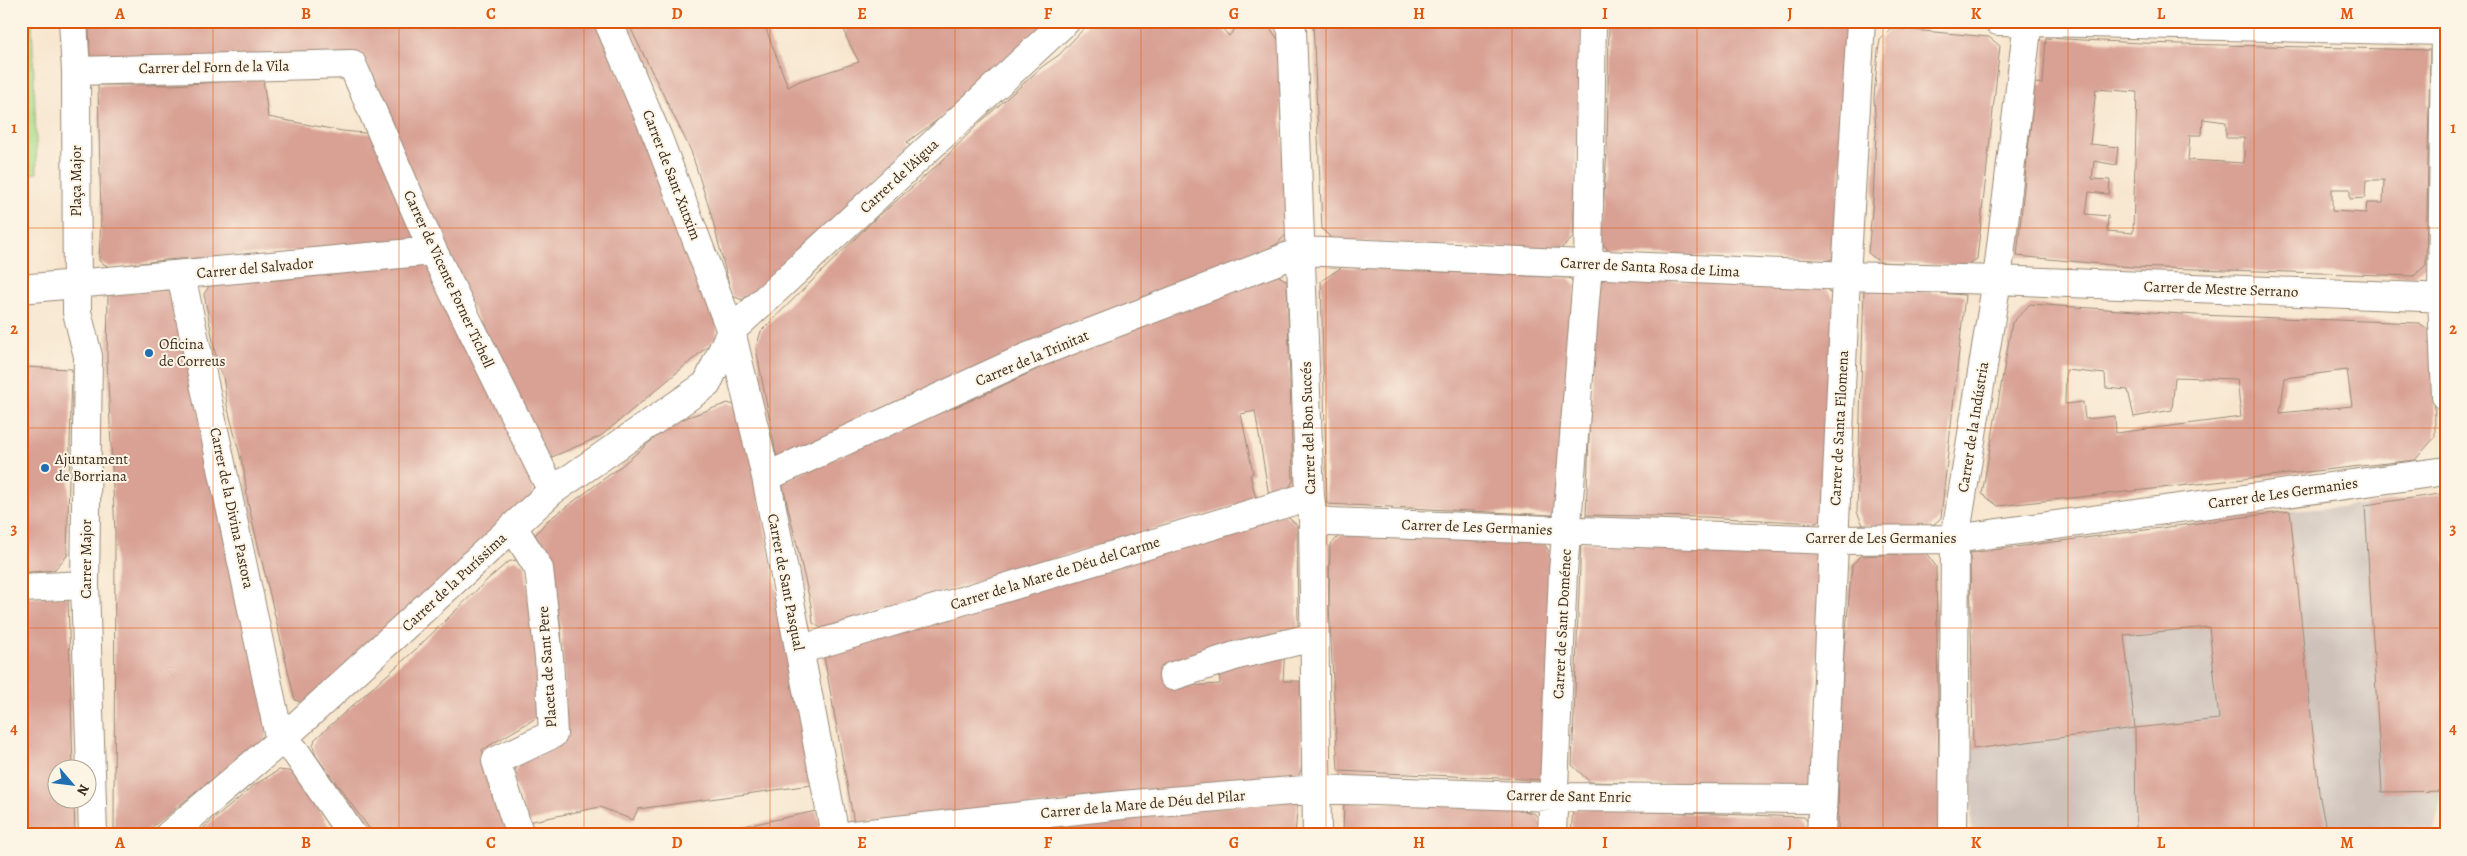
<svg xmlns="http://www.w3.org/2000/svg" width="2467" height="856" viewBox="0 0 2467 856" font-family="Alegreya,serif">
	<rect width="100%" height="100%" fill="#fcf5e5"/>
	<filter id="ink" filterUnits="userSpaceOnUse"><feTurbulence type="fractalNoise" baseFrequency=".02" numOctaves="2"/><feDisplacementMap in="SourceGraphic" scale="10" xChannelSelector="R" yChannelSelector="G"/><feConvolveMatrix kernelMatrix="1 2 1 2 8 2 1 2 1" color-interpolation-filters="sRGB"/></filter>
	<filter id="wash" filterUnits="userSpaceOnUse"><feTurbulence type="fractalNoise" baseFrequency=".0096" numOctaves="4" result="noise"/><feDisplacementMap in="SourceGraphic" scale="20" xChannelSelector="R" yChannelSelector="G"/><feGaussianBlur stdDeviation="1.12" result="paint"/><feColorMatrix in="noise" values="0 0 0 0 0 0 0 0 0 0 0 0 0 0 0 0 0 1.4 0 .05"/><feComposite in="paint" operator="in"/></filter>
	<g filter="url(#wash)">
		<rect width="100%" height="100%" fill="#f7e5cd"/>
		<!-- industrial -->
		<path fill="#cec1ba" d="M2446,493V791H2443L2433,835H1971L1973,749L1970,553L2290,511L2365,505Z"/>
		<!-- green -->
		<path fill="#abdb89" stroke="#738254" d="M21,21H32L37,173L21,175Z"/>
		<g id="blocks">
			<!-- building -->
			<path fill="#d8a194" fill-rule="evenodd" d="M89,21H598L718,322L716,338L699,354L601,436L545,460L499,366L380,104L366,60L346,58L90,61Z
				M627,21H738L740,27L763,21L788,87L802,80L859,62L846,37L843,21H1055L947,113L907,142L911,147L814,238L743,300L732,296L711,214L691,151Z
				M1091,21H1216L1229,36L1242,21H1265L1280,42L1281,119L1292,228L1277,244L1262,252L1223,267L777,459L756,348L761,331L874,220L941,162L976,126L1043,66L1059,55Z
				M1313,21H1582L1573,238L1559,250L1334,241L1322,229Z
				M1609,21H1852L1834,258L1826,261L1611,253L1601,242L1607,150Z
				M1891,28L1989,37L2000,46L1977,259L1964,266L1880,262L1868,253L1873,200L1876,132L1874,98L1878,51L1880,40Z
				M2046,38L2140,43L2430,50L2426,265L2414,276L2132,267L2017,256L2035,83L2043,84ZM2096,89L2137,92L2133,233L2107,231L2108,216L2086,214L2089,192L2109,194L2110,180L2092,179L2094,161L2116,165L2118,147L2090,144ZM2203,119L2226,122V138H2244V163L2188,160L2190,135H2202ZM2366,180H2384L2383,203H2367L2366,213L2332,211V189H2350V199L2365,198Z
				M263,79L268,117L342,131L375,134L423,244L165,260L109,267L99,261L101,218L98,85H173Z
				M421,262L435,267L535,480L532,496L308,705L295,700L248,503L244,471L227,405L223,376L218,367L204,294L211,283Z
				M1342,267L1569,278L1576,285L1563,506L1552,515L1327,504L1321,281Z
				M1274,273L1287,281L1293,481L1287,491L1269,496L1255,411L1241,414L1253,473L1250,475L1256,499L821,628L813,623L811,605L782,482L933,414L956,407L994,390L1078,349Z
				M1607,278L1825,287L1834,298L1827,512L1817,523L1704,517L1586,515L1595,285Z
				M1864,288L1965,295L1941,518L1927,530L1863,525L1857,512Z
				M172,290L270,728L262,746L220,773L142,835H114L115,533L107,359L108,294Z
				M2030,304L2197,315L2419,323L2434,333L2435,437L2415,460L1998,506L1982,494L2012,323ZM2066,370L2105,374L2106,388L2128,390L2134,417L2172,410L2175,377L2237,379L2241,417L2116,433L2115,416L2085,419L2083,402L2065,404ZM2347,370L2352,406L2280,413L2285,378Z
				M21,367L72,369L67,556L54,570L21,573Z
				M728,403L742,408L808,756L811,785L638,809L633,820L600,807L528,822L513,776L518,764L553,750L562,740L565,698L561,628L552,572L535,535L547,521L620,467L674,422Z
				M2446,493V791L2382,792L2365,505Z
				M2290,511L2319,793L2327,835H2136L2135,728L2219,719L2209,627L2124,635L2135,728L1973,749L1970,553Z
				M1284,514L1297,525L1298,632L1171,687L1220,684L1219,667L1285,647L1283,681H1300L1302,767L1297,780L854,823L823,651Z
				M1341,534L1543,543L1555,559L1545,780L1338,771L1329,604L1330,545Z
				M1581,542L1822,553L1812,789L1590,782L1572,765Z
				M1926,553L1936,566L1940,835H1838L1839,760L1844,652L1852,565L1860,556Z
				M515,560L525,565L543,714L482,750L514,835H374L316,756L313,746L315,739L415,650L487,580L508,562Z
				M68,597L73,768H58V798H74L75,835H21V598Z
				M279,770L297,772L334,835H195L256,784Z
				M1298,799L1295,835H957Z
				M1344,801L1513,807L1535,814L1542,823L1541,835H1343Z
				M1573,809L1804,817L1814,830L1813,835H1571Z
				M816,811L824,835H711L741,827Z"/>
		</g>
	</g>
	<g filter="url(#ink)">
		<use href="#blocks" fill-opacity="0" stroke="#998876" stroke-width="1"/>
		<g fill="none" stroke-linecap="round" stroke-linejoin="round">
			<defs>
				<path id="street" d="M73,21L76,71L77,312L88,356L85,585L93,835
					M608,21L658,138L731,331L766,477L835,835
					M1288,21L1292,30L1310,496L1313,520L1317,835
					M1998,21L2446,31
					M2445,31L2442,298L2446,396
					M76,71L352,64L433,251L552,491
					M181,275L280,741L295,751L352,835
					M21,289L433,251
					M766,477L1030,356L1302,251L1846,276L1997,280L2446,298
					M1313,520L1329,522L1834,540L1955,539L2446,471
					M513,527L539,569L549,658L553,734L496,761L520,835
					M21,588L85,585
					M799,650L1310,496
					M1173,676L1238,655L1314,637
					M169,835L280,741L552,491L707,384L731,331L1066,21
					M852,835L1122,805L1315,789L1554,797L1822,799
					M1552,835L1563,572L1588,265L1592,21
					M1821,835L1846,276L1861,21
					M1953,835L1955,539L1997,280L2028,21"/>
			</defs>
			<!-- street casing -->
			<use href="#street" stroke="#998876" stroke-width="30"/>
			<!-- street -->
			<use href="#street" stroke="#fff" stroke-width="28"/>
		</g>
	</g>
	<!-- grid -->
	<path fill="none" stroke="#df570d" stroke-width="1" stroke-opacity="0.55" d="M213,21V835M399,21V835M584,21V835M770,21V835M955,21V835M1141,21V835M1326,21V835M1512,21V835M1697,21V835M1883,21V835M2068,21V835M2254,21V835M21,228H2446M21,428H2446M21,628H2446"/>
	<!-- markers -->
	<g fill="#1f6fb2" stroke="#fcf5e5" stroke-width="2">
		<circle cx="149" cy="353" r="5"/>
		<circle cx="45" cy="468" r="5"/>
	</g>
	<g text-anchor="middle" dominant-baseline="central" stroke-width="4" stroke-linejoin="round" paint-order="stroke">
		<!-- street labels -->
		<g font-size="15" fill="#3b2a1e" stroke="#fcf5e5">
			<text transform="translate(214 67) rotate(-1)">Carrer del Forn de la Vila</text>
			<text transform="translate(672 175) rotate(69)">Carrer de Sant Xutxim</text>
			<text transform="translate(899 176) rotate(-43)">Carrer de l'Aigua</text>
			<text transform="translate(76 181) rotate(-90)">Plaça Major</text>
			<text transform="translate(1650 267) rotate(3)">Carrer de Santa Rosa de Lima</text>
			<text transform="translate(255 268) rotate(-5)">Carrer del Salvador</text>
			<text transform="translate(449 279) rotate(65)">Carrer de Vicente Forner Tichell</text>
			<text transform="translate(2221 289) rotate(2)">Carrer de Mestre Serrano</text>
			<text transform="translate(1032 358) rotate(-23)">Carrer de la Trinitat</text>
			<text transform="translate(1973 427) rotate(-81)">Carrer de la Indústria</text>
			<text transform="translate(1308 428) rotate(-92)">Carrer del Bon Succés</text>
			<text transform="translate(1839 428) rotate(-87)">Carrer de Santa Filomena</text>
			<text transform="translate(2283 493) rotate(-8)">Carrer de Les Germanies</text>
			<text transform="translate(232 508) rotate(78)">Carrer de la Divina Pastora</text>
			<text transform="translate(1477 527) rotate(2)">Carrer de Les Germanies</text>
			<text x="1881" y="538">Carrer de Les Germanies</text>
			<text transform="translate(86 559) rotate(-90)">Carrer Major</text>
			<text transform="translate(1055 573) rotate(-17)">Carrer de la Mare de Déu del Carme</text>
			<text transform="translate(454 582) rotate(-43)">Carrer de la Puríssima</text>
			<text transform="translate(786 582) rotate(79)">Carrer de Sant Pasqual</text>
			<text transform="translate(1562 624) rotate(-87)">Carrer de Sant Doménec</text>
			<text transform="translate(547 667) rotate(-94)">Placeta de Sant Pere</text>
			<text transform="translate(1569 796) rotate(1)">Carrer de Sant Enric</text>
			<text transform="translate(1143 804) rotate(-5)">Carrer de la Mare de Déu del Pilar</text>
		</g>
		<!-- poi labels -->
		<g font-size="15" fill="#3b2a1e" stroke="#fcf5e5" text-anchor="start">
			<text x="159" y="344">Oficina<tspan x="159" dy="17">de Correus</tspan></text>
			<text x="55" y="459">Ajuntament<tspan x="55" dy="17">de Borriana</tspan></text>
		</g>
	</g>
	<!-- margin -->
	<rect width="2467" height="856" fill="none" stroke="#fcf5e5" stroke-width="55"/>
	<!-- north arrow -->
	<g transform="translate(72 784) rotate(118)"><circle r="24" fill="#fcf5e5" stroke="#afa495"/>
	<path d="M0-4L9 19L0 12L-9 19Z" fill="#1f6fb2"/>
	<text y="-8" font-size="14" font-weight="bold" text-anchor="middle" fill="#3b2a1e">N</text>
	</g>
	<rect x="28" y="28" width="2412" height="800" fill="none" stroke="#df570d" stroke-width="2"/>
	<g font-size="16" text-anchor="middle" font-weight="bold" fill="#df570d">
		<text x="120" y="19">A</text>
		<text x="306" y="19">B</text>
		<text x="491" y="19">C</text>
		<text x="677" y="19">D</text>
		<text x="862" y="19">E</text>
		<text x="1048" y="19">F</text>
		<text x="1234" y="19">G</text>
		<text x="1419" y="19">H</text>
		<text x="1605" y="19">I</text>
		<text x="1790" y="19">J</text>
		<text x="1976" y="19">K</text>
		<text x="2161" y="19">L</text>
		<text x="2347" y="19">M</text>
		<text x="14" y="133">1</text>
		<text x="2453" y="133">1</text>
		<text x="14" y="334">2</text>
		<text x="2453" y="334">2</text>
		<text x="14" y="534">3</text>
		<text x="2453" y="534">3</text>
		<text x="14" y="734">4</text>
		<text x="2453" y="734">4</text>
		<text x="120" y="848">A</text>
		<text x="306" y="848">B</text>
		<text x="491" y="848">C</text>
		<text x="677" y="848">D</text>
		<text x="862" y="848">E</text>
		<text x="1048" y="848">F</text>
		<text x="1234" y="848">G</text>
		<text x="1419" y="848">H</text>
		<text x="1605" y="848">I</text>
		<text x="1790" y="848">J</text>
		<text x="1976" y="848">K</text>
		<text x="2161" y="848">L</text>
		<text x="2347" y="848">M</text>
	</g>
</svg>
